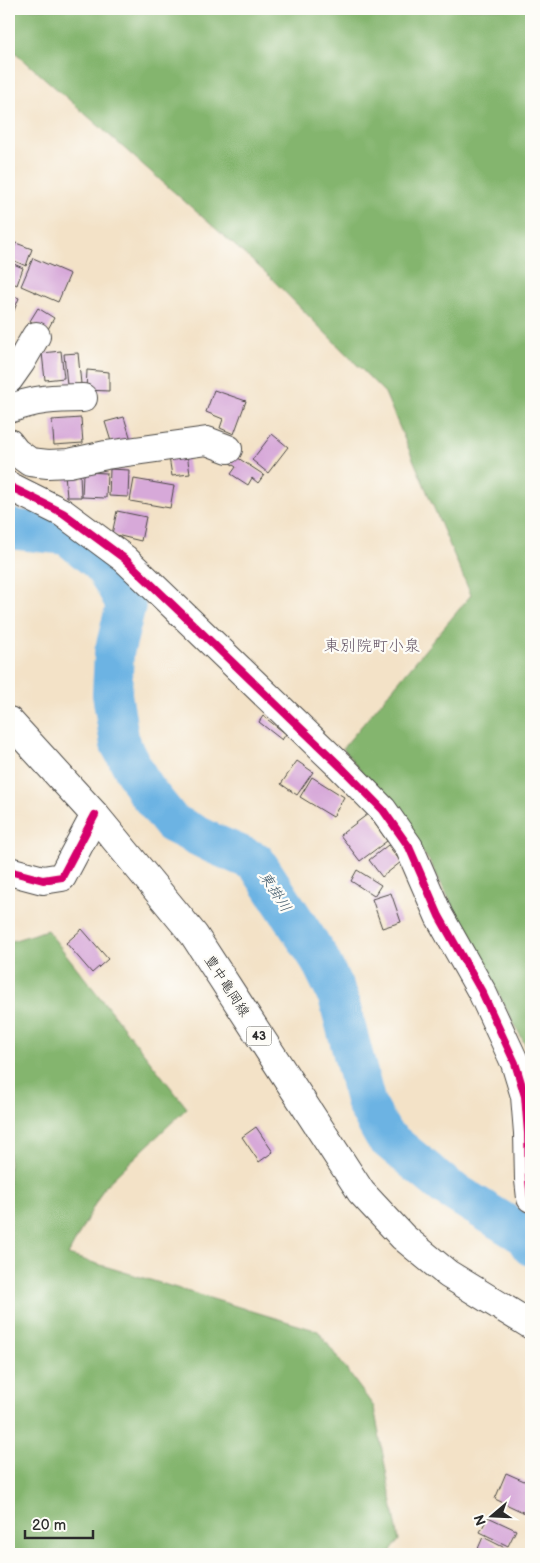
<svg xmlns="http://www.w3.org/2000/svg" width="540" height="1563" viewBox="0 0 540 1563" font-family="'Balsamiq Sans','Klee One',sans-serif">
	<rect width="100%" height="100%" fill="#fdfcf7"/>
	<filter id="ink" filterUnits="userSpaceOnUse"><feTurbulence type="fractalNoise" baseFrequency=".02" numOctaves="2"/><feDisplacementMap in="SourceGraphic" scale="10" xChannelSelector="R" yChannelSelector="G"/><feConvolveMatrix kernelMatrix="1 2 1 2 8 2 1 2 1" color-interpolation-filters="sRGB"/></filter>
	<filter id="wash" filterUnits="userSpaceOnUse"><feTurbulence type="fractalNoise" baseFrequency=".0096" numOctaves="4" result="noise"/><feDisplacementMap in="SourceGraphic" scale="20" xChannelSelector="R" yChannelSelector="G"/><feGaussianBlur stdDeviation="1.12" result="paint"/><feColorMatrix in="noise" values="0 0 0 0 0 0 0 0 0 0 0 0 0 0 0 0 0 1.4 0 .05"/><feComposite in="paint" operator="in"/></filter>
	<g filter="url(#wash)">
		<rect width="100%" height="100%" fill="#f3e2c7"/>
		<!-- forest -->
		<path fill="#84b56e" stroke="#58704c" d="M9,9H531V1056L430,862L343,748L471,595L385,393L265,272L9,47Z
			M47,930L187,1108L104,1187L68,1255L318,1331L374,1407L399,1540L389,1554H9V942Z"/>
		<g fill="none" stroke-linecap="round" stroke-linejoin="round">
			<!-- river -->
			<path stroke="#6cb3e3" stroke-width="40" d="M9,529L67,535L101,563L115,584L126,605L114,653L112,694L120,744L144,788L172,823L214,844L256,862L319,958L338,997L366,1104L384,1136L446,1187L524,1235L531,1246"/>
		</g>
		<g id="blocks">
			<!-- building -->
			<path fill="#d7a9d9" d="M16,243L32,249L26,266L10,259Z
				M33,258L70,274L58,302L21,286Z
				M9,262L23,268L17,285L9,281Z
				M9,294L19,298L9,323Z
				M38,308L54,318L47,331L30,321Z
				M9,345L19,349L9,364Z
				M61,351L64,378L45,380L42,353Z
				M78,353L81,384L67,385L64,354Z
				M87,370L109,372V391L86,390Z
				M214,390L246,401L234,434L220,428L223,419L206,412Z
				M124,417L132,443L113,448L105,422Z
				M81,418L83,443L54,445L52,420Z
				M272,434L288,447L268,473L252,460Z
				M187,454L190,474L172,476L169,457Z
				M232,454L264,475L258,483L252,478L248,485L231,474L236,467L227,461Z
				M110,469L129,470L128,497L109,496Z
				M83,472L107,473L106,498L82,497Z
				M80,473L81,497H67L65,474Z
				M134,479L174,486L170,508L130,501Z
				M117,511L146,517L141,541L112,534Z
				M263,716L286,734L282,740L259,722Z
				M297,761L313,772L297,795L281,784Z
				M312,777L344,797L333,817L300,797Z
				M368,814L387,841L360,861L340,835Z
				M388,845L401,862L382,877L369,860Z
				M357,870L381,885L374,896L351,881Z
				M391,893L401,922L382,928L372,899Z
				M82,929L108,959L92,973L66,943Z
				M256,1127L273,1152L259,1162L242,1137Z
				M506,1473L531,1484V1505L527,1514L495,1499Z
				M488,1517L516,1530L508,1546L480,1532Z
				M483,1537L507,1549L504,1554H483L477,1551Z"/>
		</g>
	</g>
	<g filter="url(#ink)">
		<use href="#blocks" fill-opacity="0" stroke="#494642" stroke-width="1"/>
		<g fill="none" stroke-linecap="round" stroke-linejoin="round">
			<defs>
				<path id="minor" d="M9,379L21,362L36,336
					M9,409C35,399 55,398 83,398
					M9,443L16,452L30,462L48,464L69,463L106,455L207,441L228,449
					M9,486L63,513L125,559L341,767L383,810L409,847L439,916L482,992L515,1063L525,1096L528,1133L529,1180L531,1198
					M9,871L43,880L62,877L95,815"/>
				<path id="major" d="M9,721L95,815L194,935L361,1192L403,1237L448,1274L531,1325"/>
			</defs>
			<!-- minor casing -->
			<use href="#minor" stroke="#494642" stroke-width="30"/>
			<!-- major casing -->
			<use href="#major" stroke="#494642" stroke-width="30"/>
			<!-- minor -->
			<use href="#minor" stroke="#fff" stroke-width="28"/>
			<!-- major -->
			<use href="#major" stroke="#fff" stroke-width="28"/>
			<defs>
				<path id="cycleway" d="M9,486L63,513L125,559L341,767L383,810L409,847L439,916L482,992L515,1063L525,1096L528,1133L529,1180L531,1198
					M9,871L43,880L62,877L95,815"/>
			</defs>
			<!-- cycleway casing -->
			<use href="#cycleway" stroke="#fdfcf7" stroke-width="11"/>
			<!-- cycleway -->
			<use href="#cycleway" stroke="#d6006c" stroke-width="8"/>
		</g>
	</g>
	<g text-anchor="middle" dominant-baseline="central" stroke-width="4.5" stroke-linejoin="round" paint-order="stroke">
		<!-- shield labels -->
		<rect fill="#fdfcf7" stroke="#6a6a68" stroke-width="1" x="246.5" y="1026.5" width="25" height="19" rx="4"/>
		<g font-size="12" font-weight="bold" fill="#2b2b2b">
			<text x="259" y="1036">43</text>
		</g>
		<!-- street labels -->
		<g font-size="14" fill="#2b2b2b" stroke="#fdfcf7">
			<text transform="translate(227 986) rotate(57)">豊中亀岡線</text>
		</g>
		<!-- water labels -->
		<g font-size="15" font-style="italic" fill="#425b6b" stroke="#fdfcf7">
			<text transform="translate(275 892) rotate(57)">東掛川</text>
		</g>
		<!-- quarter labels -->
		<g font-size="16" fill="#675768" stroke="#fdfcf7">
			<text x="372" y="646">東別院町小泉</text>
		</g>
	</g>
	<!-- margin -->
	<rect width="540" height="1563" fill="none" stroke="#fdfcf7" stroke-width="30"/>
	<!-- north arrow -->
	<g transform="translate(492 1516) rotate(251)" stroke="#fdfcf7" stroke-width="4" paint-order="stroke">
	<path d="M0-4L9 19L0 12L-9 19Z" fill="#2b2b2b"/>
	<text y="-8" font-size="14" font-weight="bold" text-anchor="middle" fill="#2b2b2b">N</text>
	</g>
	<!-- scale -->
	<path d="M25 1530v8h68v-8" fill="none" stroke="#2b2b2b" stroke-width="2.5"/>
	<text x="32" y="1530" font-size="15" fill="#2b2b2b" stroke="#fdfcf7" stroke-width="4" paint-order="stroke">20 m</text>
</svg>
